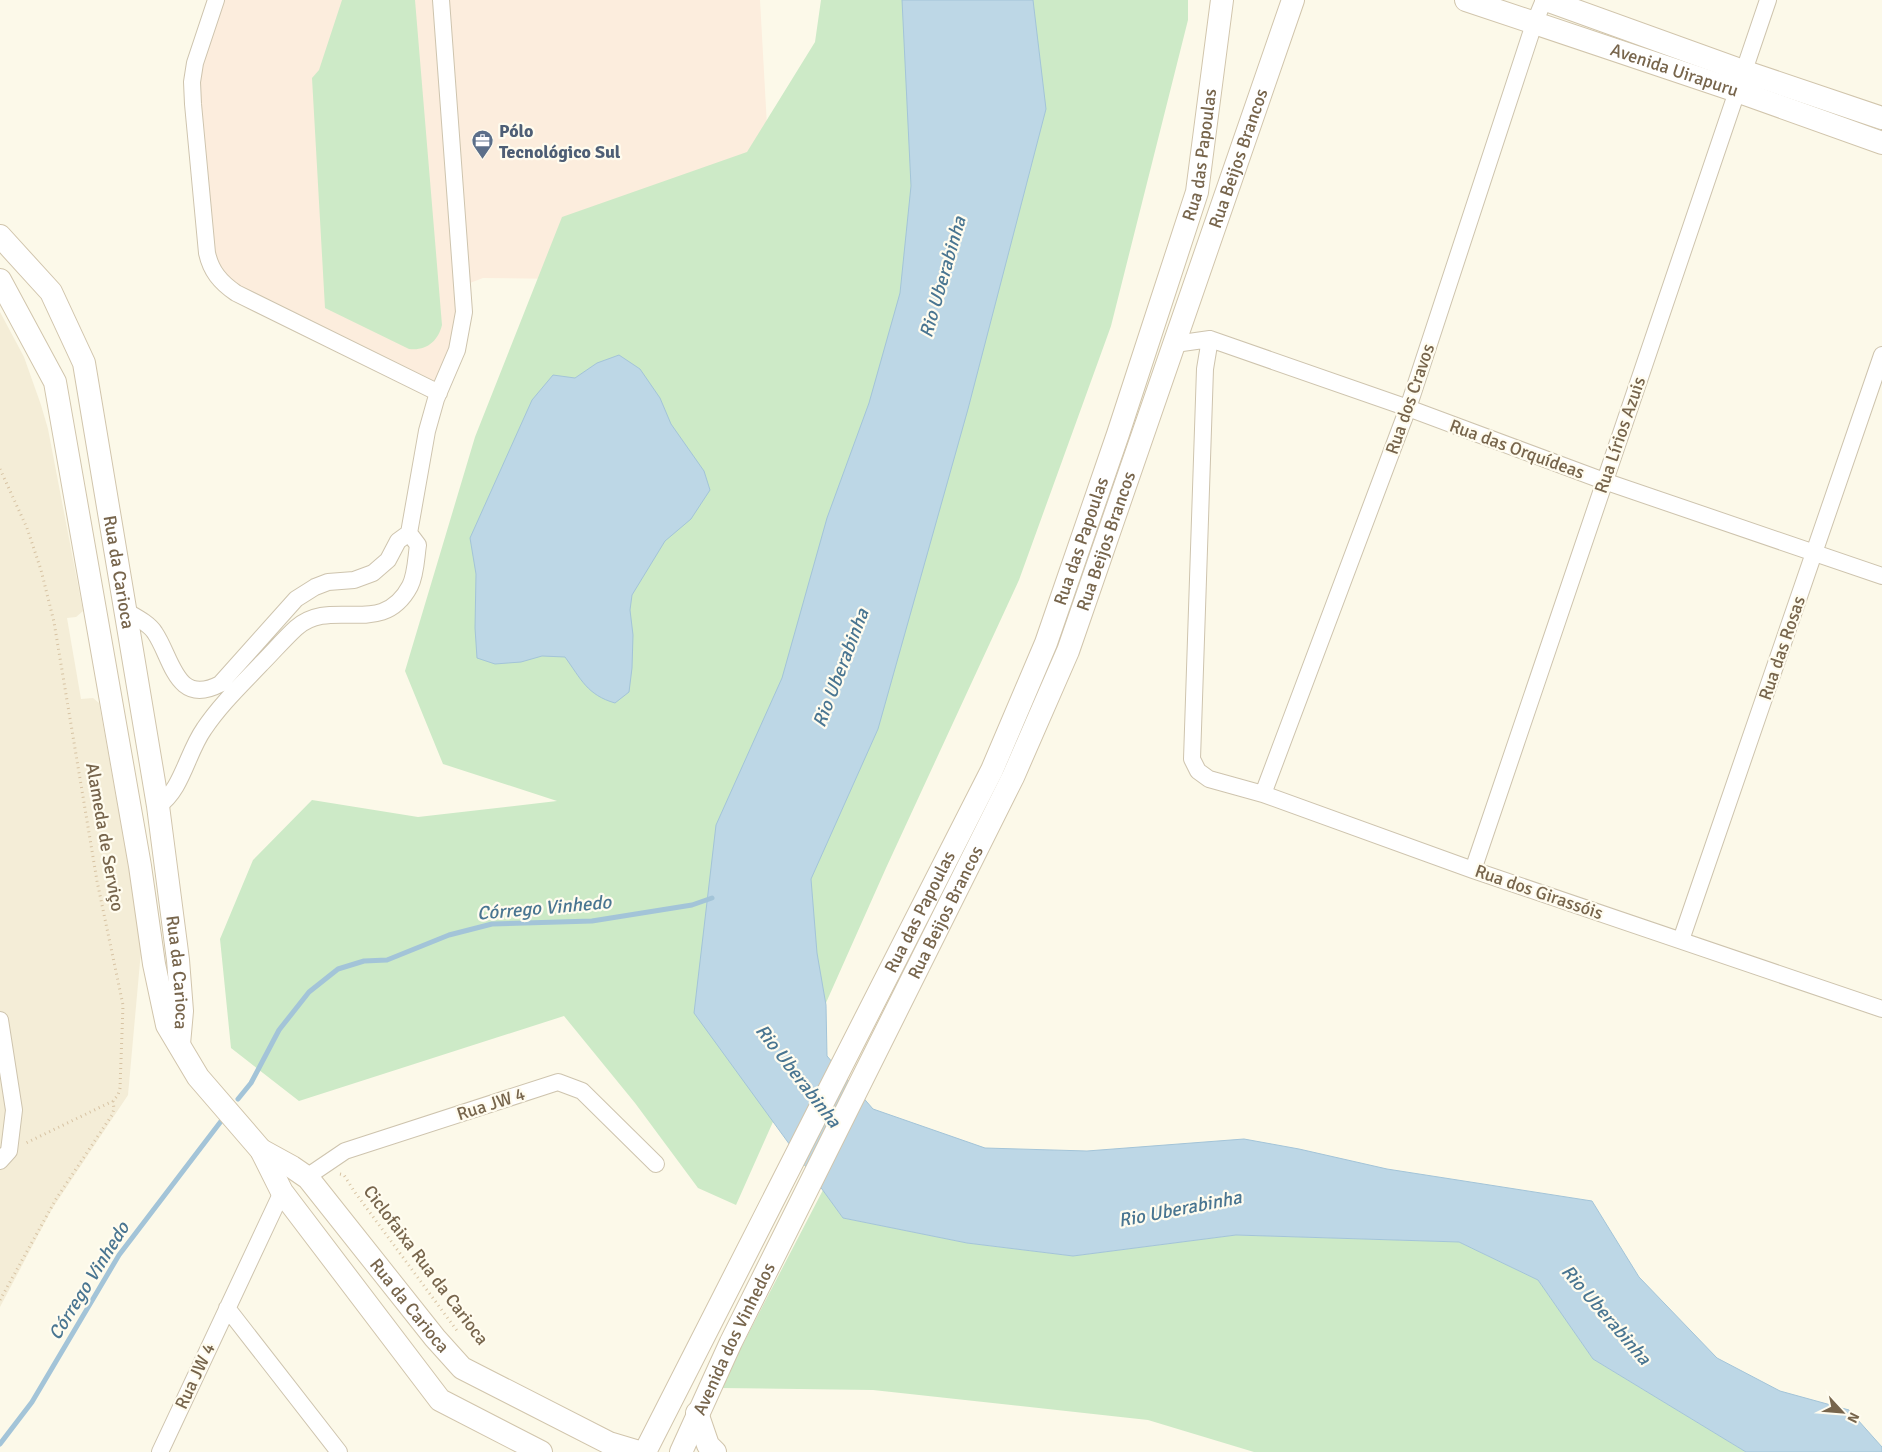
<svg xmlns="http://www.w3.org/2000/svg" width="1882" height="1452" viewBox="0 0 1882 1452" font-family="Signika,sans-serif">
	<rect width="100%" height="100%" fill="#fcf9e9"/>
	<!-- residential -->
	<path fill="#f4edd7" d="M0,312L24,357L41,405L48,429L83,611L76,617L67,618L81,699L93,698L99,703L142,940L128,1095L52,1209L0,1307Z"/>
	<!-- commercial -->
	<path fill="#fceddd" d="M216,0H760L772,216L564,279L483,278L462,286L464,312L439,393L218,278L193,104Z"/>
	<!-- green -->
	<path fill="#cdeac7" d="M342,0H415L442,325C438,341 427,351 409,349L325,308L312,78L319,70Z
		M821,0H1188V20L1111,326L1019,580L886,868L736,1205L698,1188L635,1103L564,1016L299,1101L231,1048L220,939L253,860L312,800L418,817L557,801L443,764L405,671L475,437L562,217L747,152L815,42Z
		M823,1190L843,1218L967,1243L1073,1256L1236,1235L1459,1242L1538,1280L1593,1359L1746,1452H1254L1148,1420L873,1390L720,1388Z"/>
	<!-- water -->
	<path fill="#bdd7e6" stroke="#a3c4d8" d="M902,0H1033L1046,109L968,409L878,729L811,879L817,953L826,1005L827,1056L873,1109L985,1148L1087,1151L1244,1139L1299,1149L1387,1169L1592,1201L1639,1277L1717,1358L1780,1391L1849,1410L1882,1447V1452H1746L1593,1359L1538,1280L1459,1242L1236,1235L1073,1256L967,1243L843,1218L694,1013L716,825L782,678L827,518L869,403L900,293L911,186Z
		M619,355L640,369L660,398L671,424L704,471L710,490L691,519L665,541L632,595L630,610L633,635L632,668L629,692L615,703C587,695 581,679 565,657L542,656L521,662L495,664L477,658L475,628L476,574L470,538L532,400L553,375L575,378L597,363Z"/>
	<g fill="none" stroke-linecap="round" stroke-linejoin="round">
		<!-- stream -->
		<path stroke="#a3c4d8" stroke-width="5" d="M238,1099L251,1083L279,1030L309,992L338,969L364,961L387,960L449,935L492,924L592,921L692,905L712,898
			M0,1444L32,1402L119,1255L225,1116"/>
		<defs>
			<path id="street" d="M216,0L195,63L192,82L193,104L207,253C211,271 220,282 236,293L439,393
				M1210,339L1205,369L1192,759L1198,771L1209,779L1263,794L1473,870L1882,1009
				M1175,344L1210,339L1408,408L1604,481L1882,576
				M124,610C134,616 149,623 155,633C172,658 176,707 220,684L296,599L315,587L328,582L354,580L373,573L388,560L398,541L409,533L427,431L436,399L457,350L464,312L441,0
				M1263,794L1408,408L1534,24L1544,0
				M158,806C182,790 187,753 204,729C220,705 241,685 261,664C273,652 284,639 296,628C332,596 382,639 410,586C416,574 416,558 418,545L409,533
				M1473,870L1768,0
				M1681,940L1882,355
				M0,1020L14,1110L9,1151L0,1161
				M308,1178L314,1172L345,1151L558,1082L582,1091L656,1164
				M227,1308L339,1452
				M160,1452L282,1192"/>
			<g id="secondary">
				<path id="s1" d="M1466,0L1737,91L1882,143"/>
				<path d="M1546,0L1743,71L1882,118"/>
				<path id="s2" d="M0,236L51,292L84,363L158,806L178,960L182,1011L179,1044"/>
				<path d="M0,280L55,382L140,866L154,964L167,1025L198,1077L261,1150L282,1192L440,1400L541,1452"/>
				<path id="s3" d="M261,1150L292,1167L308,1178L435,1338L462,1368L609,1443L639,1452"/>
				<path d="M697,1413L708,1445L715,1452"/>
				<path id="s4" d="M645,1452L992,770L1046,643L1118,434L1197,192L1222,0"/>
				<path id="s5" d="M681,1452L731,1342L1013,777L1068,651L1293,0"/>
			</g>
		</defs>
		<!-- street casing -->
		<use href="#street" stroke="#cec4ae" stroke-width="18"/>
		<!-- secondary casing -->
		<use href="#secondary" stroke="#d1c5ac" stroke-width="24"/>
		<!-- path -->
		<path stroke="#d7c3a3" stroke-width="3" stroke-dasharray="1 4" stroke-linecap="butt" d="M0,469L27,528L41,570L54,622L97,881L123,1005L120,1088L118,1095L113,1101L26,1143
			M340,1174L344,1175L354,1191L458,1332
			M0,1300L56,1199L112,1115L114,1109L113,1101"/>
		<!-- street -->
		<use href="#street" stroke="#fff" stroke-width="16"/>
		<!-- secondary -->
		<use href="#secondary" stroke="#fff" stroke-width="22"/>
	</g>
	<!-- icons -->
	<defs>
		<symbol id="office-pin" viewBox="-11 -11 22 30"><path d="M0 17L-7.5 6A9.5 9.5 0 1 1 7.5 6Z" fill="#5c6f8a" stroke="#fffcef"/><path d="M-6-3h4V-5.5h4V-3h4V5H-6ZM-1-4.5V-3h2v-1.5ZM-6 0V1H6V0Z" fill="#fff"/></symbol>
	</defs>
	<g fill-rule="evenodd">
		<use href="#office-pin" x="470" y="128" width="25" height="34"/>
	</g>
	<g text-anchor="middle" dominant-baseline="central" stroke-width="4.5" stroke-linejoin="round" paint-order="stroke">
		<!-- street labels -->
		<g font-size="18" fill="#77654c" stroke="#fffcef">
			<text stroke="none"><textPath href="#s1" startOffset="220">Avenida Uirapuru</textPath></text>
			<text stroke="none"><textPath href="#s4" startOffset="1416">Rua das Papoulas</textPath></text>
			<text stroke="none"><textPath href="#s5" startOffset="1411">Rua Beijos Brancos</textPath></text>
			<text transform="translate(1410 399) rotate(-71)">Rua dos Cravos</text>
			<text transform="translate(1620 435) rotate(-71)">Rua Lírios Azuis</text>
			<text transform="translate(1517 449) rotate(20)">Rua das Orquídeas</text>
			<text stroke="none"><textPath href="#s4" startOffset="1011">Rua das Papoulas</textPath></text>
			<text stroke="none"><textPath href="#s5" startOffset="1006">Rua Beijos Brancos</textPath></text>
			<text stroke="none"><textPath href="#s2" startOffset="366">Rua da Carioca</textPath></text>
			<text transform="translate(1782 648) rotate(-71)">Rua das Rosas</text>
			<text transform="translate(105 837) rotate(80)">Alameda de Serviço</text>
			<text transform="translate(1539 892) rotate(19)">Rua dos Girassóis</text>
			<text stroke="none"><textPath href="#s4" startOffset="606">Rua das Papoulas</textPath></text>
			<text stroke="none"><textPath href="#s5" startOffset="601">Rua Beijos Brancos</textPath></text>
			<text stroke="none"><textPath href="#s2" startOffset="771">Rua da Carioca</textPath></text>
			<text transform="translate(491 1104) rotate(-18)">Rua JW 4</text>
			<text transform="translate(426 1265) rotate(53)">Ciclofaixa Rua da Carioca</text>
			<text stroke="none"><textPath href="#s3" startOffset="218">Rua da Carioca</textPath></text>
			<text stroke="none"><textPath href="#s5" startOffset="125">Avenida dos Vinhedos</textPath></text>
			<text transform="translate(195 1376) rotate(-65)">Rua JW 4</text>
		</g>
		<!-- service labels -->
		<g font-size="18" font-weight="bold" fill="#4e5e75" stroke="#fffcef" text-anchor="start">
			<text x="499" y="131">Pólo<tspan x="499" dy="21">Tecnológico Sul</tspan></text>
		</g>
		<!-- water labels -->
		<g font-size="19" font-style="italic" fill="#497591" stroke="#fffcef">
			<text transform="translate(943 277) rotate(-74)">Rio Uberabinha</text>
			<text transform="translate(841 668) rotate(-69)">Rio Uberabinha</text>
			<text transform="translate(544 908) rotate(-5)">Córrego Vinhedo</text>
			<text transform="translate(798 1076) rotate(52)">Rio Uberabinha</text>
			<text transform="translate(1180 1209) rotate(-11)">Rio Uberabinha</text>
			<text transform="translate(89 1281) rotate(-58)">Córrego Vinhedo</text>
			<text transform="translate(1606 1315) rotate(49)">Rio Uberabinha</text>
		</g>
	</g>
	<!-- north arrow -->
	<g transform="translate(1842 1412) rotate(116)" stroke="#fffcef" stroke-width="4" paint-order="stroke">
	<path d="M0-4L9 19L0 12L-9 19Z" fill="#77654c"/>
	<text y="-8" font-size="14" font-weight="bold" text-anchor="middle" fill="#77654c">N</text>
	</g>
</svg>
